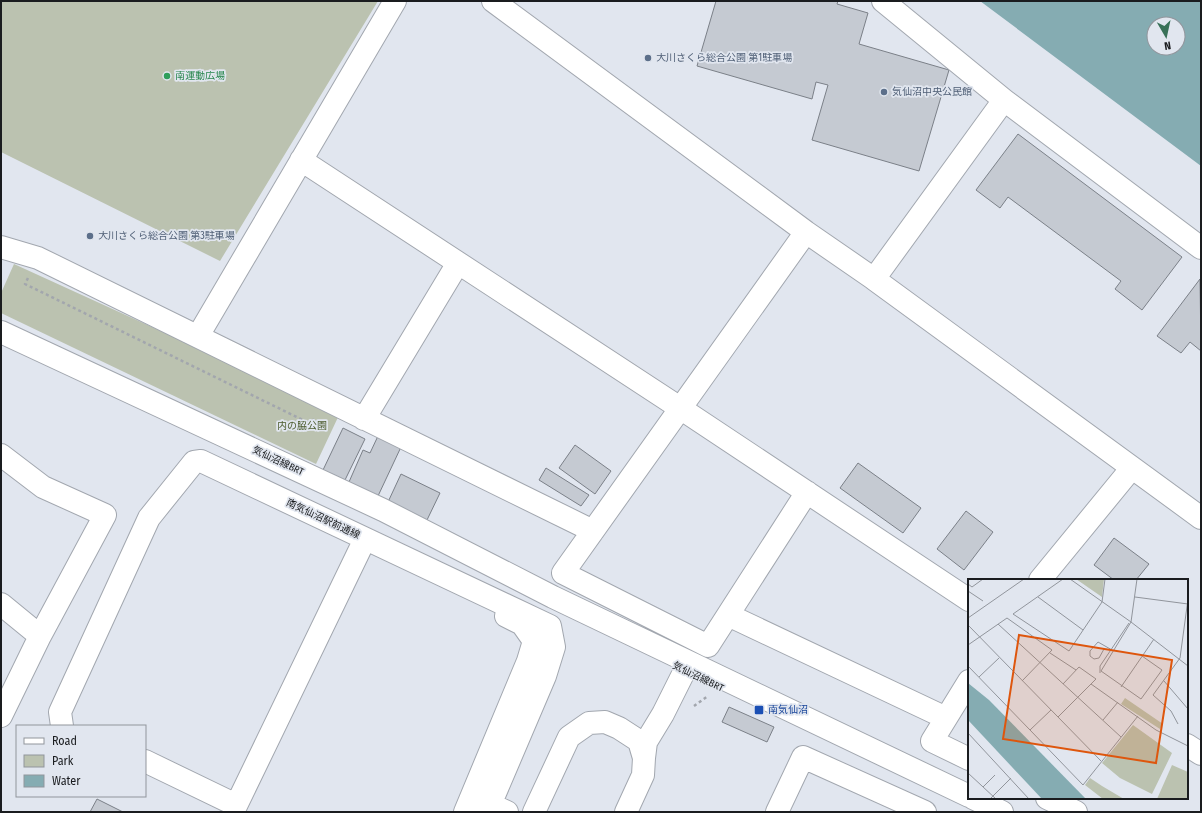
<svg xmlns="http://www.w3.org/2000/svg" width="1202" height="813" viewBox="0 0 1202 813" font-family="'Fira Sans Condensed','Noto Sans JP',sans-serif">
	<rect width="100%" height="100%" fill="#e1e6ef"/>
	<!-- green -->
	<path fill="#bbc2b0" d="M1,1H378L220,261L1,152Z
		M14,264L340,413L316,464L1,313V293Z"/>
	<!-- water -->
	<path fill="#85acb2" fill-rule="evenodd" d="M980,1H1201V166ZM1154,24H1178V48H1154Z"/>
	<!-- building -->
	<path fill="#c5cad2" stroke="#7b8088" d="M714,1H838L837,4L868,13L859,44L949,70L919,171L812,140L828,85L816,82L812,99L697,66L716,1Z
		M1018,134L1182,257L1142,310L1115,289L1121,281L1008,197L1000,208L976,190Z
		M1200,279L1201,351L1190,342L1181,353L1157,336Z
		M343,428L365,439L345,480L323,470Z
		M378,436L401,447L378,496L349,482L363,450L370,453Z
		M575,445L611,471L595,494L559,468Z
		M858,463L921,508L903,533L840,488Z
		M546,468L589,495L581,506L539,480Z
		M401,474L440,493L427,520L388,502Z
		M966,511L993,532L964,570L937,549Z
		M1114,538L1149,564L1136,580H1114L1094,565Z
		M729,707L774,727L767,742L722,722Z
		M97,799L123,812H90Z"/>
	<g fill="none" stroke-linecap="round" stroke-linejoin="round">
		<defs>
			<path id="minor" d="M493,1L806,232L874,279L1201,518
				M883,1L1004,100
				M301,160L680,408L969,600
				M806,232L563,573L708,646L807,492
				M1,247L38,258L593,531
				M874,279L1004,100L1201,248
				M1,332L383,510L553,597L969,796
				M198,336L395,1
				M364,419L458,263
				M1,455L43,487L105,515L40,636L1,716
				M1040,580L1131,469
				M1,604L40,636
				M728,615L946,718
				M969,681L932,741L969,759
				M62,726L60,712L149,518L194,462L201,461L550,626L554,647L545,676L487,812
				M1187,745L1201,754
				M644,758L646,742L663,714L689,662
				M145,761L236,805
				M973,798L1002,812
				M1047,798L1076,812
				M476,806L490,804L507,812
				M233,812L365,539
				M465,812L528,661L534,641L522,624L506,616
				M534,812L569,737L589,723L605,722L619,728L639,741L644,758L643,775L626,812
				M777,812L803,757L925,812"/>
		</defs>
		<!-- minor casing -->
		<use href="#minor" stroke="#a2a7af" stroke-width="24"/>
		<!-- path -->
		<path stroke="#a2a6ad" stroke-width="2.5" stroke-dasharray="3 3" stroke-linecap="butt" d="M28,278L25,284L311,424L314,419
			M694,706L708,696"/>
		<!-- minor -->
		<use href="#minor" stroke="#fff" stroke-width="22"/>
	</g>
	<!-- markers -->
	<g fill="#5c6f8a" stroke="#e1e6ef" stroke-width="1.5">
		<circle cx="648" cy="58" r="4"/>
		<circle cx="884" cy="92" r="4"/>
		<circle cx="90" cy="236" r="4"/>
	</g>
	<circle fill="#2e9e5b" stroke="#e1e6ef" stroke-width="1.5" cx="167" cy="76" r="4"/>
	<rect fill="#1a4fb4" stroke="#e1e6ef" stroke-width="1.5" x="754" y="705" width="10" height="10" rx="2"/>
	<g text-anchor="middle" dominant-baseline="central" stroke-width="3.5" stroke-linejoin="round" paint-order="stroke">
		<!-- service labels -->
		<g font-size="10" fill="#4e5e75" stroke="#e1e6ef" text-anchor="start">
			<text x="656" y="58">大川さくら総合公園 第1駐車場</text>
			<text x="892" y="92">気仙沼中央公民館</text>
			<text x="98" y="236">大川さくら総合公園 第3駐車場</text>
		</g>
		<!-- leisure labels -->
		<g font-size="10" fill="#27864d" stroke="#e1e6ef" text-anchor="start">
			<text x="175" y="76">南運動広場</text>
		</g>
		<!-- park labels -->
		<g font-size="10" fill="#4b5b2c" stroke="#e1e6ef">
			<text x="302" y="426">内の脇公園</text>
		</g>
		<!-- street labels -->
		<g font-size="10" fill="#1a1c1f" stroke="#e1e6ef">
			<text transform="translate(278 461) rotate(25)">気仙沼線BRT</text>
			<text transform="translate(323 519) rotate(25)">南気仙沼駅前通線</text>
			<text transform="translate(698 677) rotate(26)">気仙沼線BRT</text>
		</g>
		<!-- transit labels -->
		<g font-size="10" fill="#164399" stroke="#e1e6ef" text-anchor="start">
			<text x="768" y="710">南気仙沼</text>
		</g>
	</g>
	<!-- overview -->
	<g transform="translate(968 579)">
		<rect width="220" height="220" fill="#e1e6ef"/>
		<path d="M108,0H136L134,18ZM157,119L195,145L192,150L153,125ZM165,146L204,174L184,215L152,199L134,184ZM204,186L220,193V220H189ZM122,199L134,207L156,220H135L117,206Z" fill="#bbc2b0"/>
		<path d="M0,104L21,121L118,220H74L0,141Z" fill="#85acb2"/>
		<path fill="none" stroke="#91959c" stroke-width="1" d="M95,0L45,35L101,72L134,23L137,0M102,0L163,43L220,87M169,0L163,43L133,92L173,120L194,91L174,77M0,5L4,8L15,0M0,12L15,22M70,18L115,51M167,18L220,25M0,39L56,0M30,45L153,158M0,46L133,182M0,66L39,39L84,71L54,102M136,70L131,79L126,80L122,77V72L130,63L144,71M82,74L108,91M0,87L62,151L83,131M132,94V87L161,44M11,98L31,79M196,102L220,130M123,105L188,151L220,167M153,108L186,60M90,138L128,100L111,88L95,105M135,141L150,123M210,145L203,132L185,116L212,79L220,20M62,151L115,206L170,137M0,154L61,220M0,194L28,220M15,208L27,196M22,220L43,199"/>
		<path fill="#de560d" fill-opacity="0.15" stroke="#de560d" stroke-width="2" d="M51,56L204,81L188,184L35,160Z"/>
		<rect width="220" height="220" fill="none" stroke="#1a1c1f" stroke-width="2"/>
	</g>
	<!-- border -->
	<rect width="1202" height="813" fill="none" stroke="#1a1c1f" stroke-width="4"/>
	<!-- legend -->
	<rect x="16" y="725" width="130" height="72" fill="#e1e6ef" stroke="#91959c"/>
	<rect x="24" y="738" width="20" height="6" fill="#ffffff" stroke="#91959c"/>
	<text x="52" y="745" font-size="12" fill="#1a1c1f">Road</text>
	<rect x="24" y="755" width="20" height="12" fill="#bbc2b0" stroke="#91959c"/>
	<text x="52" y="765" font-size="12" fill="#1a1c1f">Park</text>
	<rect x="24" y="775" width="20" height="12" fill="#85acb2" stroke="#91959c"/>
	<text x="52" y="785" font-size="12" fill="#1a1c1f">Water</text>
	<!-- north arrow -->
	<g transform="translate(1166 36) rotate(171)"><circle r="19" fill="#e1e6ef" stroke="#91959c"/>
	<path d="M0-3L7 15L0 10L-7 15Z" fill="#387158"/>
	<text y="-6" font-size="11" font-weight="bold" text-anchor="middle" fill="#1a1c1f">N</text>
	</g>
</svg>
